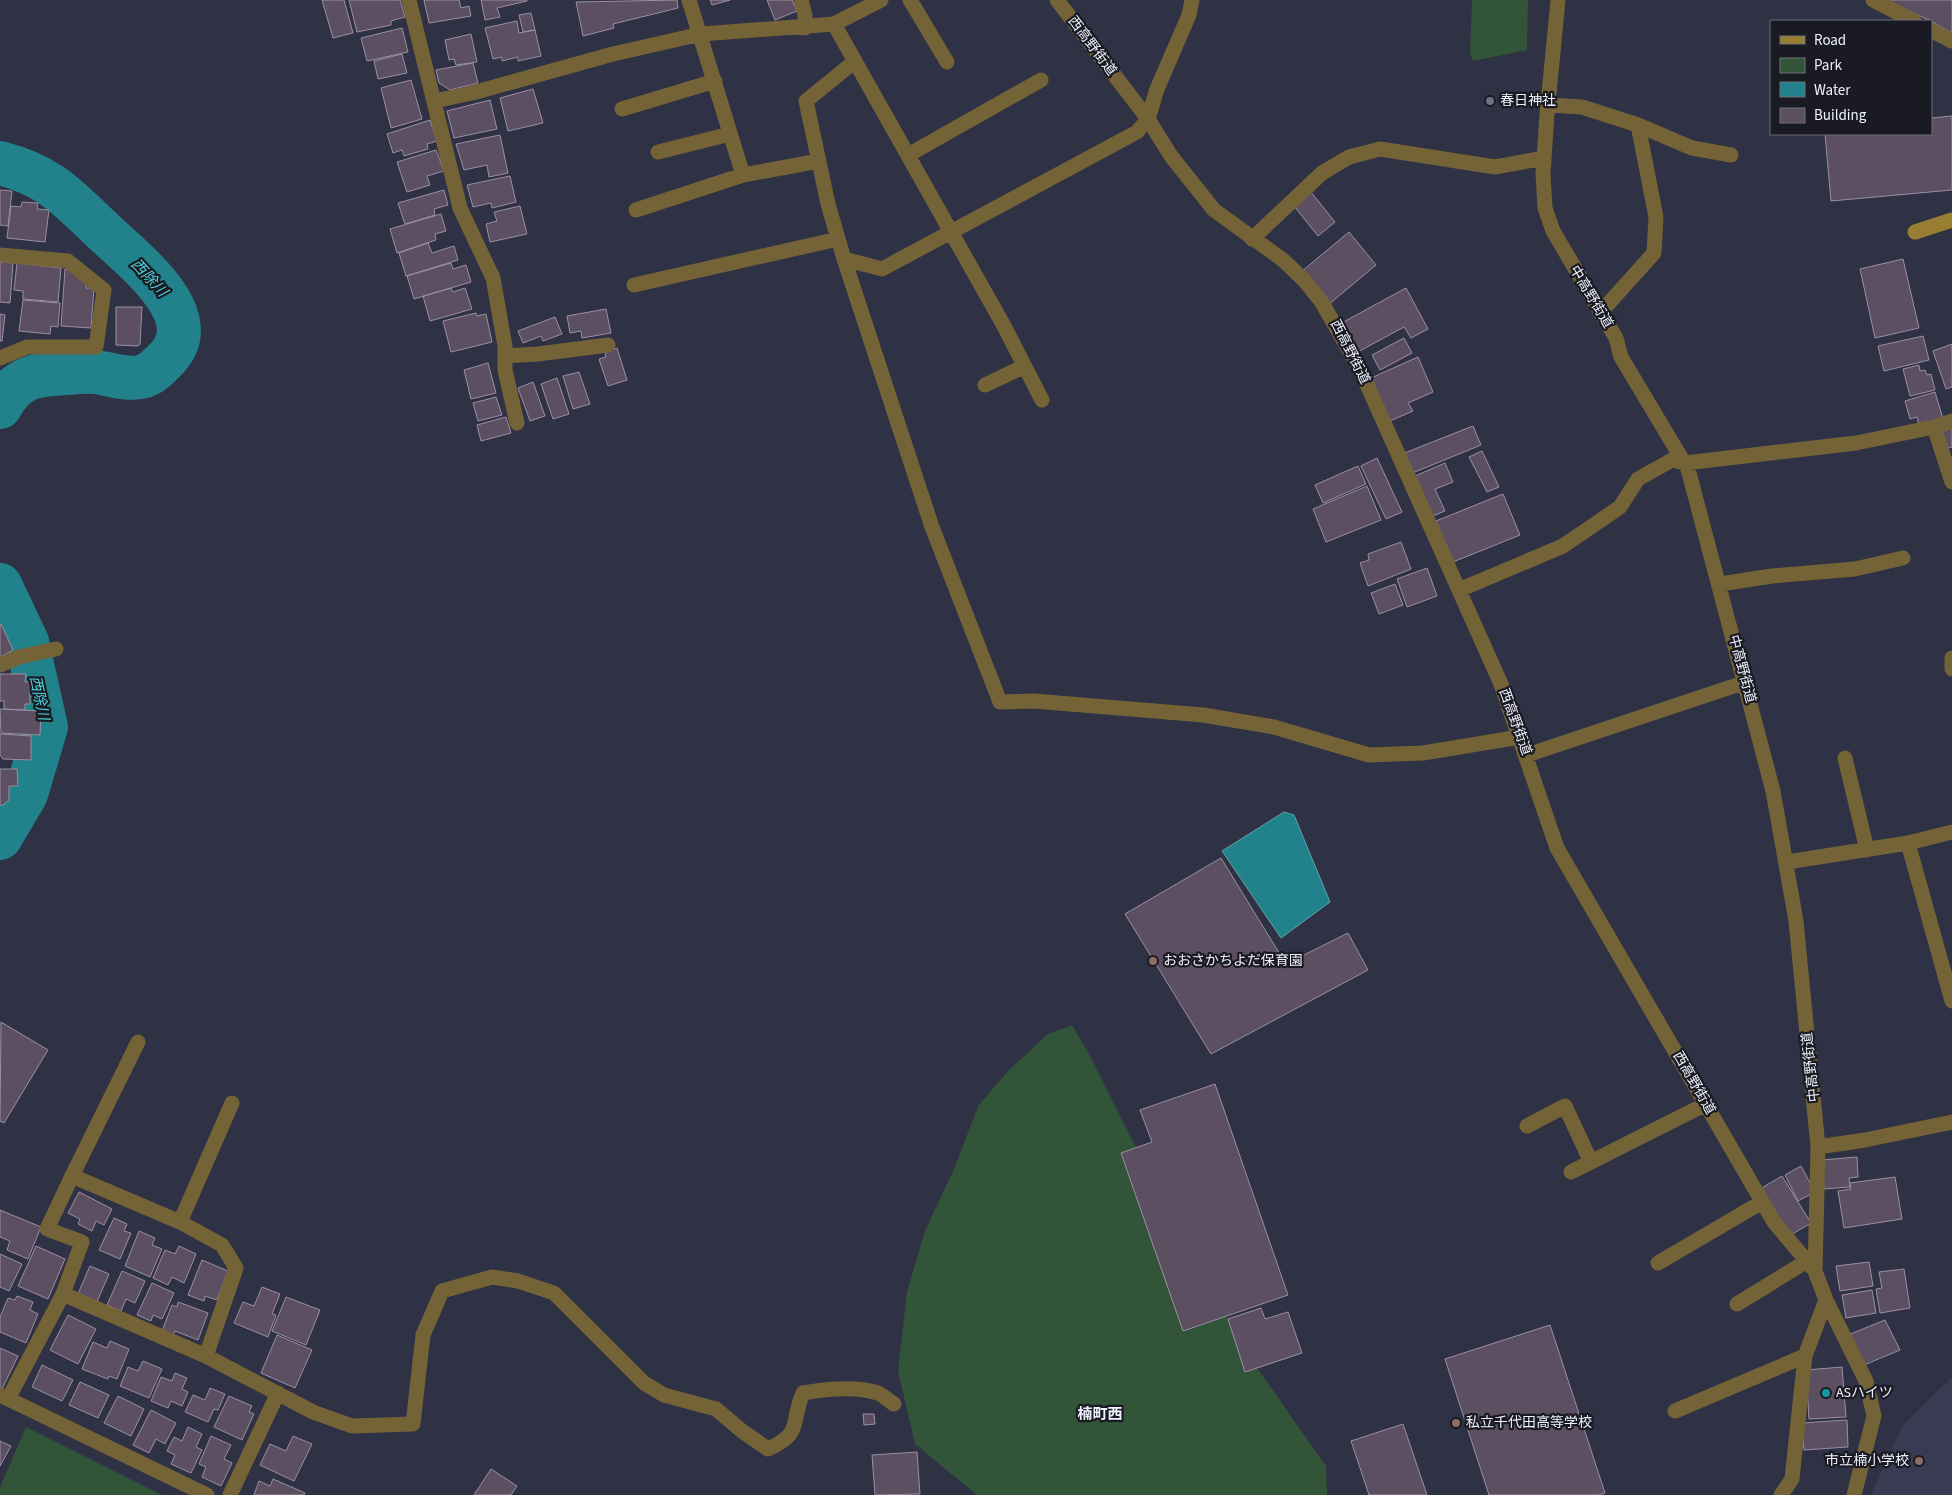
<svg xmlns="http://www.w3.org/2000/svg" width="1952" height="1495" viewBox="0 0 1952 1495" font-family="'Source Sans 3','Noto Sans JP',sans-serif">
	<rect width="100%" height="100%" fill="#2f3144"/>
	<!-- built -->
	<path fill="#383b52" d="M1952,1377V1495H1871L1902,1426Z"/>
	<!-- green -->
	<path fill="#325439" d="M1472,0H1528L1527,50L1473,61L1470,53Z
		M1072,1025L1089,1054L1164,1203L1248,1355L1326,1466L1327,1495H977L915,1444L898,1371L907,1292L925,1231L955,1167L978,1106L1008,1071L1048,1034Z
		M26,1427L162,1495H0V1487Z"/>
	<!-- water -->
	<path fill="#22828b" stroke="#60a3ad" d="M1284,812L1294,815L1330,902L1281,938L1222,851Z"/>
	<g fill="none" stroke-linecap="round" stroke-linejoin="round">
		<!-- river -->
		<path stroke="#22828b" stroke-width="44" d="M0,163C50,176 66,196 102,230C131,258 207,314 168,357C160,365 153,374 141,377C128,380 109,374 96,372C86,371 76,372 66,373C34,375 17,376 0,407
			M0,585L27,642L46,727L26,794L0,838"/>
	</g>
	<!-- building -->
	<path fill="#5c4f61" stroke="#9d8fa3" d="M322,0H344L353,33L333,38Z
		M349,0H400L405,17L391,21V25L357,32Z
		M424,0H459L461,8L469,6L471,16L429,23Z
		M481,0H527V1L497,8L500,17L485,20Z
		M677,0L678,8L613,24L614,28L583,36L576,2Z
		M710,0H730L712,5Z
		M767,0H792L797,11L775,20Z
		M1886,0H1952V33L1931,21Z
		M531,13L535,30L523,32L519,15Z
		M517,21L519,33L535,30L541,56L518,61V57L502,61V57L493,59L485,28Z
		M402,28L408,52L367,61L361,38Z
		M471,34L477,62L456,65L454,59L449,60L445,40Z
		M402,54L407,73L378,79L374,61Z
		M473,63L478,83L450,90L439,83L436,70Z
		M411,80L422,119L391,128L381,88Z
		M533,89L543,123L508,131L500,98Z
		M490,100L497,129L454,138L447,111Z
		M1952,116V190L1831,201L1825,134H1931V118Z
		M430,120L437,141L427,144L428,149L404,156L402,150L393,153L387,134Z
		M500,135L508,173L489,177L487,165L464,170L456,144Z
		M436,150L444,171L427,176L430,185L407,192L397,162Z
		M510,176L516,202L492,208L491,203L473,207L467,185Z
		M0,190L12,191L8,226L0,225Z
		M444,190L448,205L434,209L435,215L405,224L398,203Z
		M1311,192L1335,222L1318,236L1294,206Z
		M22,202L38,203L37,209L49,210L45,242L7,238L11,206L21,207Z
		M520,206L527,234L490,242L486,224L497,221L494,212Z
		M441,214L446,231L435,234L436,240L397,253L390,229Z
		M1349,232L1376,265L1328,305L1301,272Z
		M428,243L432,253L454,246L458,260L406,276L399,253Z
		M1903,259L1919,328L1875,338L1860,269Z
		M0,262L13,263L10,303L0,302Z
		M17,263L61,268L58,302L23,299V291L14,290Z
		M451,263L453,269L466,265L471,282L414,299L407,276Z
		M65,269L80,271L87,277L86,288H94L91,328L61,326Z
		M451,288L453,292L465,288L472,309L430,321L423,296Z
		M1406,288L1428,329L1411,338L1404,327L1354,354L1338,325Z
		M23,300L60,303L58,327L51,326L50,334L19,331Z
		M116,307H142L140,344L138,346L116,345Z
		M606,309L611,333L582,338L581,331L570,333L567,316Z
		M476,313L477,316L486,314L492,342L451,352L443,321Z
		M0,314L5,315L2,341H0Z
		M555,317L562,334L543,341L541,336L523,343L518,331Z
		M1923,336L1929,360L1884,371L1878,346Z
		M1404,338L1412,353L1380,370L1372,355Z
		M1952,344V387L1946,389L1933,351Z
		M617,348L627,380L608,386L599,359L606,357L605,352Z
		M1418,357L1433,392L1408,403L1413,411L1390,421L1371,378Z
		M488,363L496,393L471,399L464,370Z
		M1919,365L1920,371L1925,370L1927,375L1931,374L1935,390L1910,396L1903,369Z
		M579,372L590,404L573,409L563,376Z
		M557,378L569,414L553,419L541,384Z
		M533,382L545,416L530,421L518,388Z
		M1935,392L1943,419L1919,426L1917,417L1910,419L1905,401Z
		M496,397L502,415L478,421L473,403Z
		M506,417L511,433L481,441L477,425Z
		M1473,426L1481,445L1410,474L1402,454Z
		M1952,427V447L1945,449L1940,430Z
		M1482,451L1499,487L1487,492L1469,457Z
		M1377,458L1402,512L1386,519L1361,466Z
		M1445,463L1453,482L1435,489L1445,511L1430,517L1413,477Z
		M1358,466L1366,484L1323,503L1315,485Z
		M1367,486L1381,520L1326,542L1313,509Z
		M1503,494L1520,535L1453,562L1436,521Z
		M1401,542L1411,569L1368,586L1360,563L1369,560L1368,554Z
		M1427,568L1437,596L1407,607L1397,579Z
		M1395,584L1403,605L1379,614L1371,593Z
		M1,624L13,650L0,657V625Z
		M0,674H26L25,682H30V704H25V710L4,709V701H0Z
		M0,709L41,711L40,735L1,733Z
		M0,734L31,736V760L3,759L0,755Z
		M0,769H17L18,786H9V800L3,805H0Z
		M1221,858L1286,964L1348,933L1368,970L1211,1054L1125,914Z
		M1,1022L48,1050L4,1123L0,1121Z
		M1215,1084L1288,1295L1183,1331L1121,1153L1152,1142L1140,1110Z
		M1857,1157L1858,1177L1849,1178L1850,1187L1824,1189L1822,1160Z
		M1801,1166L1815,1192L1798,1201L1785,1175Z
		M1782,1176L1811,1223L1789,1236L1760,1189Z
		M1895,1177L1902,1219L1844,1228L1838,1191L1851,1189L1850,1183Z
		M79,1192L112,1209L104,1225L96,1221L92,1231L78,1224L80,1219L68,1213Z
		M0,1210L41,1227L28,1259L7,1250L10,1241L0,1237Z
		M114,1218L127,1224L124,1231L131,1233L120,1259L99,1250Z
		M139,1231L155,1238L152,1245L162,1249L150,1277L125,1266Z
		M36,1246L65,1259L48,1299L18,1286Z
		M179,1246L196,1254L184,1283L172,1277L168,1285L153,1278L165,1250L175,1254Z
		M0,1254L22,1264L9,1291L0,1287Z
		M202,1260L228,1271L217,1300L205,1296L204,1301L188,1295Z
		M1869,1262L1873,1286L1840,1291L1836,1266Z
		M90,1266L109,1274L96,1304L77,1296Z
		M1904,1269L1910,1308L1880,1313L1876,1289L1882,1288L1879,1272Z
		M122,1271L145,1281L135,1303L126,1299L121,1311L107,1305Z
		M152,1283L174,1293L162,1319L153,1315L151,1321L137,1315Z
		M262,1287L280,1294L272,1314L276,1315L268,1337L234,1323L243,1302L254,1306Z
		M1872,1290L1876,1313L1846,1318L1842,1295Z
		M17,1296L33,1302L30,1310L38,1314L26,1343L0,1332V1317L8,1298L15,1300Z
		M286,1297L320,1310L306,1345L272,1331Z
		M178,1302L208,1313L198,1340L175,1331L173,1335L162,1331L172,1305L177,1307Z
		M1261,1308L1265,1319L1288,1312L1302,1353L1245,1372L1228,1319Z
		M68,1315L96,1329L78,1364L50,1350Z
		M1885,1320L1900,1350L1864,1365L1848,1335Z
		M1550,1325L1605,1493L1598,1495H1489L1445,1359Z
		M277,1335L312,1350L295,1388L261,1373Z
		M110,1341L129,1349L117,1379L109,1376L108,1379L82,1369L93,1342L107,1348Z
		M0,1348L18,1356L2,1389L0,1388Z
		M143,1361L162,1369L149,1398L120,1386L128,1367L138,1371Z
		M42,1365L73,1380L62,1401L32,1387Z
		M1842,1367L1846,1417L1809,1419L1806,1370Z
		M175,1373L187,1378L182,1389L188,1392L182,1406L171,1401L168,1408L151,1401L161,1377L172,1381Z
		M80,1382L109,1395L98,1418L69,1405Z
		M210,1388L225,1394L218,1410L214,1409L208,1422L185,1412L193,1395L205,1400Z
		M118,1396L144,1409L131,1436L104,1423Z
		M229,1396L252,1406L249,1412L254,1414L242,1440L214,1427Z
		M151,1410L176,1423L165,1444L156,1439L149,1453L133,1445Z
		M863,1414H874L875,1424L864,1425Z
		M1847,1420L1848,1447L1804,1450L1802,1423Z
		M1403,1424L1427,1495H1369L1351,1441Z
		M188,1427L202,1434L196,1447L202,1450L191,1473L171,1464L175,1455L167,1451L174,1437L182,1441Z
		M211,1436L231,1445L224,1459L232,1463L221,1486L202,1477L206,1467L199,1464Z
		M293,1436L312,1444L294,1481L260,1465L270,1444L286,1451Z
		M0,1441L11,1446L0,1466Z
		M917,1452L920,1494L875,1495L872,1455Z
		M491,1469L517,1486L511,1495H474Z
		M273,1479L305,1493L304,1495H254L259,1481L270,1486Z"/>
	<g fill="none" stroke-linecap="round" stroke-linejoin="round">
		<!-- street -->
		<path stroke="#746337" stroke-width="15" d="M409,0L460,208L493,278L505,346V370L517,423
			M689,0L743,175
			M801,0L805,15V28
			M910,0L947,62
			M1057,0L1148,119L1171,156L1214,210L1283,260L1304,280L1321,301L1360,369L1501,684L1557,848L1774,1222L1815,1271L1826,1300L1866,1381L1874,1416L1854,1495
			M1558,0L1547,114L1543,174L1545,208L1553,231L1616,338L1621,357L1688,469L1773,791L1796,921L1818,1147L1815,1271
			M1873,0L1914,21
			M834,24L1004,326L1042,400
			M1931,30L1952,41
			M855,61L806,101L828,204L844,259L932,527L1000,702L1034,701L1203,715L1274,727L1369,755L1423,753L1520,737
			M435,101L476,92L613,54L701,34L834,24L881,0
			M1548,105L1582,107L1638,125L1692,148L1731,155
			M622,109L715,81
			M658,152L730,134
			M908,155L1041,80
			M636,210L743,175L819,161
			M1252,239L1322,173L1349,157L1380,149L1495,167L1544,158
			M0,255L68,261L104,290L96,347H27L0,358
			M844,259L882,269L1137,132L1148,119L1157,89L1189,15L1192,0
			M634,285L838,239
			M1600,313L1654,253L1656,217L1638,125
			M505,356L538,354L608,345
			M985,385L1023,367
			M1934,427L1952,482
			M1720,584L1772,576L1855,569L1903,558
			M1459,590L1563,546L1620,507L1638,479L1672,460L1685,463L1856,443L1934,427L1952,421
			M1952,658V669
			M0,665L19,657L56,649
			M1527,755L1746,682
			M1845,758L1867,850
			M1908,843L1952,1001
			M1787,862L1908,843L1952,832
			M1527,1126L1565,1106L1591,1162
			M1818,1147L1865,1140L1952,1122
			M1571,1172L1706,1104
			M72,1176L138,1042
			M180,1222L232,1103
			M1658,1263L1762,1202
			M63,1294L206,1356L313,1412L352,1426L413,1424L423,1335L442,1291L492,1277L518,1281L554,1293L644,1383L664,1395L716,1409L742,1431L768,1449C804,1433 790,1422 803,1393C826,1389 855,1386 878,1393C883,1395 889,1401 894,1404
			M1737,1304L1807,1261
			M0,1395L207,1495
			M8,1399L63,1294L82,1242L47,1229L72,1176L180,1222L222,1245L236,1268L206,1356
			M1675,1411L1805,1356
			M230,1495L278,1393
			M1781,1495L1792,1479L1805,1356L1826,1300"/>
		<!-- secondary -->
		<path stroke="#997d32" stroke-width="15" d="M1915,232L1952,220"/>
	</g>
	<!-- markers -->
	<circle fill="#6b7280" stroke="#191a22" stroke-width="2" cx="1490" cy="101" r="5"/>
	<g fill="#8d6e63" stroke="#191a22" stroke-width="2">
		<circle cx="1153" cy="961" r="5"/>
		<circle cx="1456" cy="1423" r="5"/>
		<circle cx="1919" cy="1461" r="5"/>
	</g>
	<circle fill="#0f9aa8" stroke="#191a22" stroke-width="2" cx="1826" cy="1393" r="5"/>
	<g text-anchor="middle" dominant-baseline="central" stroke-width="4.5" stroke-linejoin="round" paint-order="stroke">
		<!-- street labels -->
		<g font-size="14" fill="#eff1fd" stroke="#191a22">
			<text transform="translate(1092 46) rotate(53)">西高野街道</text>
			<text transform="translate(1591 297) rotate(59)">中高野街道</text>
			<text transform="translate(1350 352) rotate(63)">西高野街道</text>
			<text transform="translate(1742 669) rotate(75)">中高野街道</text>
			<text transform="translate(1515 722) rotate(70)">西高野街道</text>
			<text transform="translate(1811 1067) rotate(-96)">中高野街道</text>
			<text transform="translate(1694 1083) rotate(60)">西高野街道</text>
		</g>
		<!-- poi labels -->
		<g font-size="14" fill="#eff1fd" stroke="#191a22" text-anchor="start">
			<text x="1500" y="101">春日神社</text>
			<text x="1163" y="961">おおさかちよだ保育園</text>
			<text x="1836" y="1393">ASハイツ</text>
			<text x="1466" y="1423">私立千代田高等学校</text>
			<text x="1909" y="1461" text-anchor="end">市立楠小学校</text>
		</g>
		<!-- water labels -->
		<g font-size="15" font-style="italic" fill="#4fd5e2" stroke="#191a22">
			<text transform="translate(149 278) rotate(47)">西除川</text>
			<text transform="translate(39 698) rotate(78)">西除川</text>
		</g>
		<!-- neighbourhood labels -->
		<g font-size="15" font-weight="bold" fill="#eff1fd" stroke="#191a22">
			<text x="1100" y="1414">楠町西</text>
		</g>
	</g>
	<!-- legend -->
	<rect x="1770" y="20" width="162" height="115" fill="#191a22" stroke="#6f707a"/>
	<rect x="1780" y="36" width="25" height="8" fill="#997d32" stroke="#6f707a"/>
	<text x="1814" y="45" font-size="15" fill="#eff1fd">Road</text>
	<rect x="1780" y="58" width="25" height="15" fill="#325439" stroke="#6f707a"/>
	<text x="1814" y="70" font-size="15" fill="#eff1fd">Park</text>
	<rect x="1780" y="82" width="25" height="15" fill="#22828b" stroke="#6f707a"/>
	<text x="1814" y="95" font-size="15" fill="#eff1fd">Water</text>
	<rect x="1780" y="108" width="25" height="15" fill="#5c4f61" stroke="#6f707a"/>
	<text x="1814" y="120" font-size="15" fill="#eff1fd">Building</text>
</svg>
